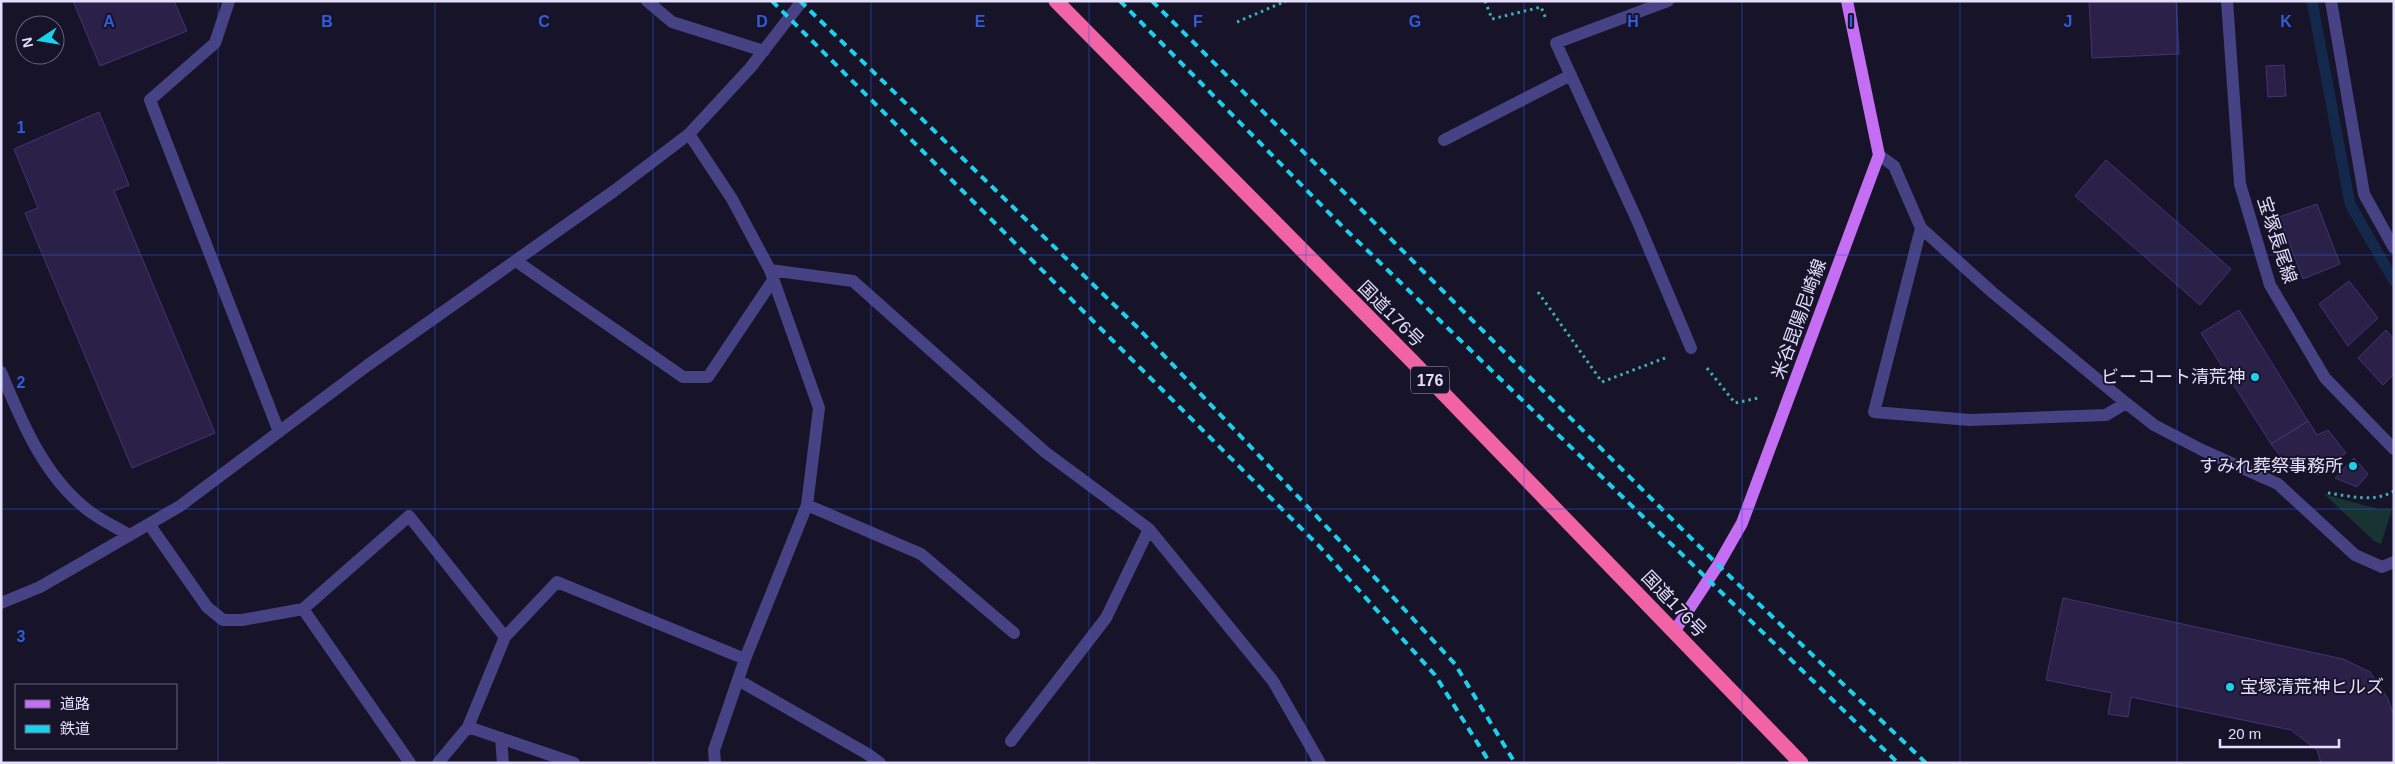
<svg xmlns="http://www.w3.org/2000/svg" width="2395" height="764" viewBox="0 0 2395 764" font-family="Arial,'Noto Sans JP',sans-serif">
	<rect width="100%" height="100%" fill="#171329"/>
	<!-- green -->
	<path fill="#173332" d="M2324,494L2378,509H2392L2381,544L2374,541Z"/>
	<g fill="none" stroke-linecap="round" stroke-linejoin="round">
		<!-- stream -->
		<path stroke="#14284c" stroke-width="11" d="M2312,1L2350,204L2394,281"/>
	</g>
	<!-- building -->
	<path fill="#2a2149" stroke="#423573" d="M73,1H174L187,31L100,66Z
		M2089,1H2176L2179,54L2092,58Z
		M2284,65L2286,96L2268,97L2266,66Z
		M99,112L129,185L114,191L215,433L132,468L25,213L38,208L14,149Z
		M2106,160L2231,269L2200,305L2075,196Z
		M2317,204L2340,264L2303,279L2279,217Z
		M2349,281L2378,318L2348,346L2319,304Z
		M2239,310L2308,421L2271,444L2201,333Z
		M2386,330L2394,339V374L2383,385L2358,358Z
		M2308,421L2317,435L2328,430L2346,453L2318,475L2305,457L2290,468L2271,444Z
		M2354,458L2368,474L2357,487L2335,478Z
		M2063,598L2343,659L2370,672L2388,699L2394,716V763H2321L2317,750L2291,730L2131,697L2128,717L2108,714L2112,693L2046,680Z"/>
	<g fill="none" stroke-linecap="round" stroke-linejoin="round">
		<!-- path -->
		<path stroke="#3bb3ae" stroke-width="3" stroke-dasharray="2.5 4" stroke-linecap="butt" d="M1485,1L1492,19L1541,7L1546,19
			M1237,22L1286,1
			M1538,292L1602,382L1665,358
			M1707,368L1735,403L1758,398
			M2328,493C2350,496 2374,503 2394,491"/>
		<!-- minor -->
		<path stroke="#464284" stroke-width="12" d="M229,1L215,43L150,100L279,432
			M647,1L672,22L764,51
			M1668,1L1556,43L1637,220L1691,348
			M2227,1L2240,184L2270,285L2325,378L2394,449
			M2331,1L2364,194L2394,248
			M689,134L732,199L770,270L853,281L1045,452L1149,529L1273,681L1320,763
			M1444,140L1571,75
			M1879,155L1894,166L1921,228L1992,292L2126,403L2154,425L2202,450L2278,484L2355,555L2382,567L2394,562
			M1921,228L1874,412L1970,420L2106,415L2126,403
			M516,261L683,377H708L773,280
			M1,372C22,423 45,478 89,511C102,521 116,527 129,535
			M807,505L921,554L1014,633
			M149,524L207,607L223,620H242L303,609L409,516L505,637
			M1,603L40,587L180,506L368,365L614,191L689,134L751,67L802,1
			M303,609L410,763
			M738,680L866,753L880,763
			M468,727L574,763
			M501,738L503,763
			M1011,741L1106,618L1149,529
			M438,763L468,727L505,637L557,582L745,659
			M715,763L714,750L745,659L807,505L819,408L770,270"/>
		<!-- major -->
		<path stroke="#c46ef3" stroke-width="12" d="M1674,632L1718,565L1742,523L1879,155L1847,1"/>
		<!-- highway -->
		<path stroke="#f263a5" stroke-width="15" d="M1056,1L1411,360L1801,763"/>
		<!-- rail -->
		<path stroke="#1bd2ec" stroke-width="4" stroke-dasharray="8 6" stroke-linecap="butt" d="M772,1L1320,547L1435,675L1490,763
			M800,1L1136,326L1378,581L1455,664L1515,763
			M1120,1L1341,225L1898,763
			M1152,1L1718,565L1926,763"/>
	</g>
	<!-- grid -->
	<path fill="none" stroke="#315cdc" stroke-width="1" stroke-opacity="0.55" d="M218,1V763M435,1V763M653,1V763M871,1V763M1089,1V763M1306,1V763M1524,1V763M1742,1V763M1960,1V763M2177,1V763M1,255H2394M1,509H2394"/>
	<!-- markers -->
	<g fill="#1bd2ec" stroke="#171329" stroke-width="2">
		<circle cx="2255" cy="377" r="5"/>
		<circle cx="2353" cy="466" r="5"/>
		<circle cx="2230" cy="687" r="5"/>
	</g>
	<g text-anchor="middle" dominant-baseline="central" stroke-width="4" stroke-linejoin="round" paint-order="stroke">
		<!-- shield labels -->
		<rect fill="#171329" stroke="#a5a1bd" stroke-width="1" x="1411" y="366.5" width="38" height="27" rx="4"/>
		<g font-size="16" font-weight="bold" fill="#e2defc">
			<text x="1430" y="380">176</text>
		</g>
		<!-- street labels -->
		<g font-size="18" fill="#e2defc" stroke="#171329">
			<text transform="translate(2277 240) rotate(72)">宝塚長尾線</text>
			<text transform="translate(1391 314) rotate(45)">国道176号</text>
			<text transform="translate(1799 319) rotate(-70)">米谷昆陽尼崎線</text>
			<text transform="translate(1674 604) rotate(46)">国道176号</text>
		</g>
		<!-- poi labels -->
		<g font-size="18" fill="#e2defc" stroke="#171329" text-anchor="end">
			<text x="2245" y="377">ビーコート清荒神</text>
			<text x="2343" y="466">すみれ葬祭事務所</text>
			<text x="2240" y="687" text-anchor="start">宝塚清荒神ヒルズ</text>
		</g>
	</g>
	<g font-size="16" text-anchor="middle" font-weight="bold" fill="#315cdc" stroke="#171329" stroke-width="4" stroke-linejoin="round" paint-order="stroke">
		<text x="109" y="27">A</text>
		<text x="327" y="27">B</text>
		<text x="544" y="27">C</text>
		<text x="762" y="27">D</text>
		<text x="980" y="27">E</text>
		<text x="1198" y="27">F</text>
		<text x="1415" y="27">G</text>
		<text x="1633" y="27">H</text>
		<text x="1851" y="27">I</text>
		<text x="2068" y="27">J</text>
		<text x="2286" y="27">K</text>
		<text x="21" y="133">1</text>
		<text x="21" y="388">2</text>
		<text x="21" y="642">3</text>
	</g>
	<!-- border -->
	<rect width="2395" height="764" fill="none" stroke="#e2defc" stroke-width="5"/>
	<!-- legend -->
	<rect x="15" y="684" width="162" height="65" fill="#171329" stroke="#68647d"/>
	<rect x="25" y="700" width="25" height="8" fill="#c46ef3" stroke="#68647d"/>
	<text x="60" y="709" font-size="15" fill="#e2defc">道路</text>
	<rect x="25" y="725" width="25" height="8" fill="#1bd2ec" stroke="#68647d"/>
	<text x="60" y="734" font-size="15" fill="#e2defc">鉄道</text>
	<!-- north arrow -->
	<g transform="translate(40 40) rotate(258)"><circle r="24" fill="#171329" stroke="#68647d"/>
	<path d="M0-4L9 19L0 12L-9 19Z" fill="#1bd2ec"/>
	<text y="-8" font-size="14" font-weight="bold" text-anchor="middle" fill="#e2defc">N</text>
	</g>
	<!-- scale -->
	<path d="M2220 739v8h119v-8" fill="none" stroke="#e2defc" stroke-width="2.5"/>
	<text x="2228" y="739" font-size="15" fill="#e2defc" stroke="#171329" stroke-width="4" paint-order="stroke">20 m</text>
</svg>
